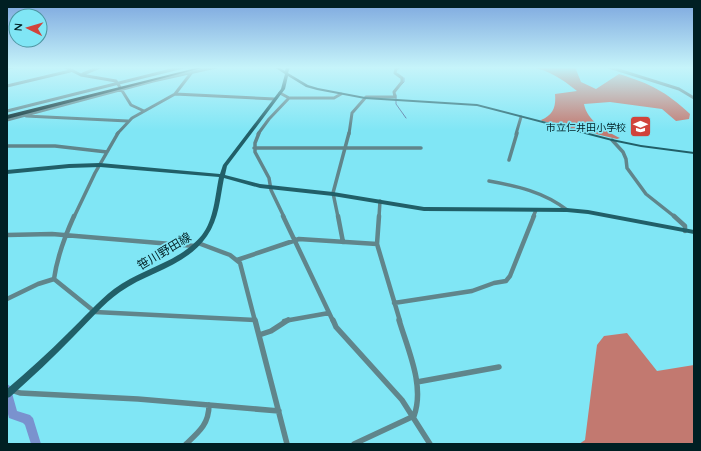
<svg xmlns="http://www.w3.org/2000/svg" width="701" height="451" viewBox="0 0 701 451" font-family="Quicksand,'Noto Sans JP',sans-serif">
	<rect width="100%" height="100%" fill="#80e6f5"/>
	<!-- forest -->
	<path fill="#c27970" d="M530,67H575L581,82L596,89L619,74C651,84 665,91 690,114L689,119L676,121L662,109L610,102L584,104C587,121 606,131 620,138L617,139L542,121L541,120C554,115 556,106 555,94L577,91C562,79 549,70 530,67Z
		M627,333L657,371L694,365V444H579L585,440L597,345L604,336Z"/>
	<g fill="none" stroke-linecap="round" stroke-linejoin="round">
		<!-- stream -->
		<path stroke="#55709b" stroke-width="1" d="M401,85L404,82V78
			M396,95V104L406,118"/>
		<!-- river -->
		<path fill="#7a92ce" fill-rule="evenodd" d="M7,384L10,386L17,411L30,415L33,418L41,444H31L25,425L23,423L9,418L7,410Z"/>
		<!-- street-far3 -->
		<path stroke="#60858b" stroke-width="3" d="M65,67L81,75L116,81L131,105L144,111
			M609,67L679,89L694,98
			M83,74L100,67
			M7,86L70,71
			M280,93L289,98H334L341,94
			M175,94L275,99
			M7,111L183,67
			M26,116L128,121
			M7,120L153,81L216,67
			M117,134L132,118L175,94L192,72
			M258,134L269,119L289,98
			M349,134L352,113L366,97H395L394,92L402,82V78L395,73L396,69L399,67
			M516,134L521,117"/>
		<!-- street-far2 -->
		<path stroke="#60858b" stroke-width="3.5" d="M259,133L255,143V152L269,178L271,190L284,217
			M612,140L623,152L626,159L627,168L646,194L675,217
			M7,146H55L107,152
			M254,148H421
			M509,160L517,133
			M489,181C517,186 544,192 567,210
			M74,217L95,173L118,133
			M338,217L333,193L349,133
			M379,217L380,201
			M533,217L536,210"/>
		<!-- street-far1 -->
		<path stroke="#60858b" stroke-width="4.5" d="M74,216C65,236 57,257 54,279L95,312L255,320
			M283,216L333,321
			M338,216L343,242
			M379,216L377,244L400,321
			M674,216L685,226V231
			M7,235L52,234L195,246
			M198,243L230,255L240,263L255,321
			M237,260L299,239L377,244
			M7,299L38,284L54,279
			M394,303L472,291L494,283L506,281L510,276L534,216
			M284,321L329,313"/>
		<!-- street -->
		<path stroke="#60858b" stroke-width="5.5" d="M255,320L287,444
			M333,320L336,327L402,400L430,444
			M259,335L271,331L288,320
			M417,382L499,367
			M11,390L20,393L138,399L279,411
			M186,444C199,432 209,424 209,405
			M354,444L414,416C425,386 408,350 399,320"/>
		<!-- secondary -->
		<path fill="#215f68" fill-rule="evenodd" d="M12,67H18L7,70V68Z
			M274,67H278L285,71L286,67H290L288,73L308,85L318,88L365,97L477,104L612,139L641,145L694,152V154L641,147L612,141L477,106L365,99L317,90L306,87L288,76L285,89L227,166L225,175L260,184L333,192L424,207L567,208L588,210L694,230V234L588,214L567,212L424,211L333,196L260,188L224,178C220,198 219,219 207,236C187,266 148,272 120,292C103,304 89,321 74,336C54,357 32,377 10,397L7,398V389C28,371 48,353 68,333C83,319 97,302 114,289C142,268 179,263 202,235C214,220 215,196 219,177L100,167L69,168L7,174V170L69,164L100,163L220,174L223,165L281,89L285,74Z"/>
		<!-- highway -->
		<path fill="#07282c" fill-rule="evenodd" d="M200,67H206L7,119V115Z"/>
	</g>
	<!-- sky -->
	<linearGradient id="sky" x2="0" y2="1"><stop stop-color="#7ca6de"/><stop offset="0.52" stop-color="#c6f4fa"/><stop offset="1" stop-color="#c6f4fa" stop-opacity="0"/></linearGradient>
	<rect width="701" height="130" fill="url(#sky)"/>
	<!-- icons -->
	<defs>
		<symbol id="school-square" viewBox="-11 -11 22 22"><rect x="-9" y="-9" width="18" height="18" rx="4" fill="#d1433b" stroke="#80e6f5"/><path d="M0-5L7-2L0 1L-7-2ZM-4 1L0 2.5L4 1V4Q0 6-4 4Z" fill="#fff"/></symbol>
	</defs>
	<g fill-rule="evenodd">
		<use href="#school-square" x="628" y="114" width="25" height="25"/>
	</g>
	<g text-anchor="middle" dominant-baseline="central" stroke-width="3.5" stroke-linejoin="round" paint-order="stroke">
		<!-- far-poi labels -->
		<g font-size="10" fill="#001f23" stroke="#80e6f5" text-anchor="end">
			<text x="626" y="127">市立仁井田小学校</text>
		</g>
		<!-- street labels -->
		<g font-size="12" fill="#001f23" stroke="#80e6f5">
			<text transform="translate(164 251) rotate(-31)">笹川野田線</text>
		</g>
	</g>
	<!-- border -->
	<rect width="701" height="451" fill="none" stroke="#001f23" stroke-width="16"/>
	<!-- north arrow -->
	<g transform="translate(28 28) rotate(275)"><circle r="19" fill="#80e6f5" stroke="#4d96a1"/>
	<path d="M0-3L7 15L0 10L-7 15Z" fill="#d1433b"/>
	<text y="-6" font-size="11" font-weight="bold" text-anchor="middle" fill="#001f23">N</text>
	</g>
</svg>
